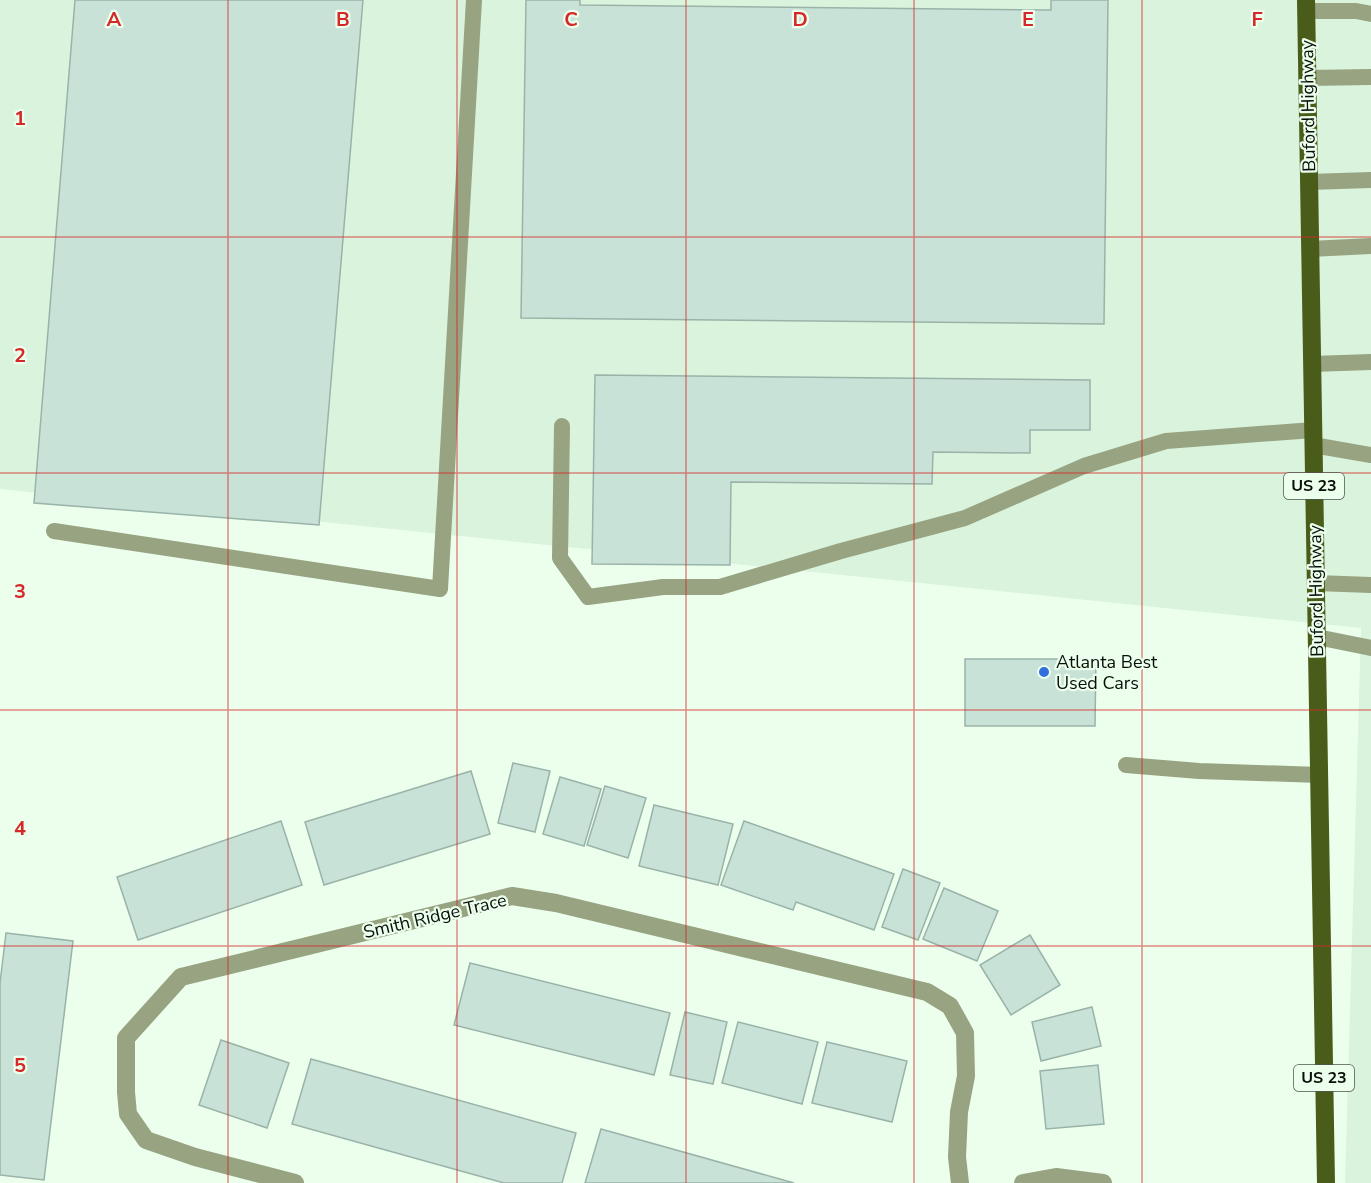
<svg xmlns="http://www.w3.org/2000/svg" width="1371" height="1183" viewBox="0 0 1371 1183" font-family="'Nunito Sans',sans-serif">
	<rect width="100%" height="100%" fill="#ecffed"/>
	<!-- built -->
	<path fill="#daf3dc" d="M0,0H1371V1183H1345L1361,628L0,489Z"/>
	<!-- building -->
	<path fill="#c8e2d7" stroke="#99b3a9" stroke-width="1.5" d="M75,0H363L319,525L34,503Z
		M526,0H580V5L1051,10V0H1108L1104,324L521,318Z
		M595,375L1090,380V430H1030V453L933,452L932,484L731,482L730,565L592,564Z
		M965,659H1096L1095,726H965Z
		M513,763L550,771L535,832L498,823Z
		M471,771L490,834L324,885L305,822Z
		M560,777L601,789L584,846L543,834Z
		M605,786L646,798L628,858L587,845Z
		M654,805L733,824L718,885L639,866Z
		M281,821L302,885L138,940L117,877Z
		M744,821L894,874L874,930L796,902L793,910L721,885Z
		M903,869L940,883L918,940L882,927Z
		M944,888L998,911L977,961L923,939Z
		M6,933L73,941L44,1180L0,1175V983Z
		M1030,935L1060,985L1011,1015L980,965Z
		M470,963L670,1013L654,1075L454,1025Z
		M1092,1007L1101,1046L1041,1061L1032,1022Z
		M685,1012L727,1022L713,1084L670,1075Z
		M738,1022L818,1042L802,1104L722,1083Z
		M221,1040L289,1063L267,1128L199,1105Z
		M827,1042L907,1061L892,1122L812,1103Z
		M311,1059L576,1133L562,1183H504L292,1124Z
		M1098,1065L1104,1124L1046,1129L1040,1071Z
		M601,1129L794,1183H585Z"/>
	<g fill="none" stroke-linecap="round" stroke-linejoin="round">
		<!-- lane -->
		<path stroke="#97a381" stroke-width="16" d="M1306,11H1356L1371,14
			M1307,78L1371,77
			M1309,182L1371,180
			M1310,249L1371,246
			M1312,364L1371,362
			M562,426L560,558L588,597L663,587H720L841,551L965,518L1084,466L1166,441L1313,430
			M1313,445L1371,455
			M54,531L440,589L474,0
			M1316,583L1371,585
			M1317,637L1371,648
			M1126,765L1199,771L1319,775"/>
		<!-- street -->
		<path stroke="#97a381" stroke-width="18" d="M295,1183L195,1157L146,1140L128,1114L126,1092V1038L181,977L512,896L556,903L927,992L950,1006L965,1033L966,1076L959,1112L957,1157L960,1183
			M1023,1183L1056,1177L1103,1183"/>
		<!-- primary -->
		<path stroke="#495c19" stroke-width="18" d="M1306,0L1326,1183"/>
	</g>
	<!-- grid -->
	<path fill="none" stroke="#d62828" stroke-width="1.5" stroke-opacity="0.55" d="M228,0V1183M457,0V1183M686,0V1183M914,0V1183M1142,0V1183M0,237H1371M0,473H1371M0,710H1371M0,946H1371"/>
	<!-- markers -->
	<circle fill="#326fdd" stroke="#ecffed" stroke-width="2" cx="1044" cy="672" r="6"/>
	<g text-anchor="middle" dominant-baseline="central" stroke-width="4.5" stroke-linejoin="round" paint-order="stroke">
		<!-- shield labels -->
		<g fill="#ecffed" stroke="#4c564d" stroke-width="1.5">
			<rect x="1284" y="473" width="60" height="26" rx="4.5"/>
			<rect x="1294" y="1065" width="60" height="26" rx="4.5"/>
		</g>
		<g font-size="16" font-weight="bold" fill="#080e08">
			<text x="1314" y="486">US 23</text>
			<text x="1324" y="1078">US 23</text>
		</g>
		<!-- street labels -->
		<g font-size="18" fill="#080e08" stroke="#ecffed">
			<text transform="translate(1308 106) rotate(-91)">Buford Highway</text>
			<text transform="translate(1316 591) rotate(-91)">Buford Highway</text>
			<text transform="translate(435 916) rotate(-13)">Smith Ridge Trace</text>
		</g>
		<!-- poi labels -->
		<g font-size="18" fill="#080e08" stroke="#ecffed" text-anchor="start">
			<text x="1056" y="662">Atlanta Best<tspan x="1056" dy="21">Used Cars</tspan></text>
		</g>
	</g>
	<g font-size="20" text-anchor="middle" font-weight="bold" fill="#d62828" stroke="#ecffed" stroke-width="4.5" stroke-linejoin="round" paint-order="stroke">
		<text x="114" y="26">A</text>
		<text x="343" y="26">B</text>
		<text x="571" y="26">C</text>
		<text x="800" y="26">D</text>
		<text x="1028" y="26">E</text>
		<text x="1257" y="26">F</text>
		<text x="20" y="125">1</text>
		<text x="20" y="362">2</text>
		<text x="20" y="598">3</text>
		<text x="20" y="835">4</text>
		<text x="20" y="1072">5</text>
	</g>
</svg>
